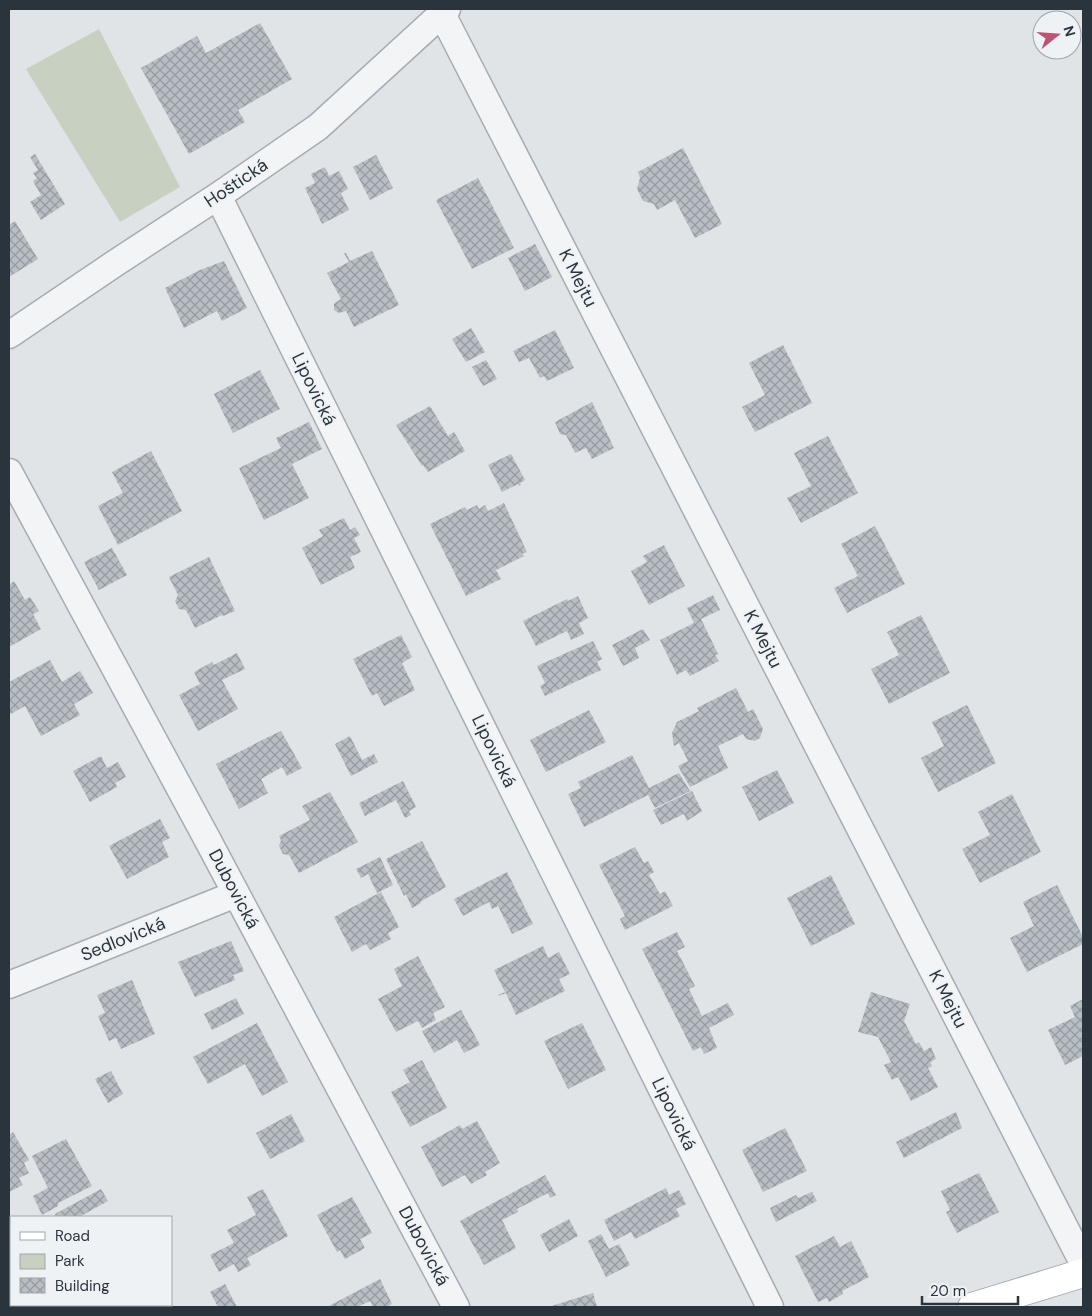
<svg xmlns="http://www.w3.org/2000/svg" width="1092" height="1316" viewBox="0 0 1092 1316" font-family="'DM Sans',sans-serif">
	<defs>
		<pattern id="building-cross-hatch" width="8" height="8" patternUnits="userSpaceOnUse" patternTransform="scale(1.25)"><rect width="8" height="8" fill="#b8bec3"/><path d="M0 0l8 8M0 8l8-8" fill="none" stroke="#969ba0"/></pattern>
	</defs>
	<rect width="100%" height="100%" fill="#e0e4e7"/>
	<!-- park -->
	<path fill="#c8d0c2" d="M99,29L180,187L120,222L26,69Z"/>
	<!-- building -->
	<path fill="url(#building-cross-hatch)" d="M260,23L292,79L238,110L245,122L189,154L141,68L197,36L206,53Z
		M683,148L722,224L695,238L675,200L657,210L654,204L643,201L637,189L640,178L638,172Z
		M35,154L65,204L41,220L30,202L41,195L33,181L37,178L33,173L38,170L30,157Z
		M376,155L393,188L370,200L353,167Z
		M325,167L329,176L339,171L348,189L341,193L349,210L322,224L305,188L315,183L311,174Z
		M478,178L514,248L472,269L436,200Z
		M15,221L38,259L9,277V225Z
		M535,244L552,277L525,291L508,258Z
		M372,251L399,305L354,327L346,311L339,313L334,310V304L336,302L341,299L327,273L349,262L344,253H346L350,261Z
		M224,261L247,308L222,321L217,311L184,328L165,288L200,270Z
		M471,328L485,352L466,362L452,339Z
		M555,330L574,368L547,381L544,376L540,378L529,358L519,362L513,351Z
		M783,345L812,403L755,432L742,407L765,395L749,363Z
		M486,360L497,379L483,386L472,367Z
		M260,370L280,409L233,433L214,394Z
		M592,402L614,448L592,459L586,448L575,453L566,435L560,434L555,422Z
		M430,406L448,436L454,432L465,451L428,472L423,465L422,466L396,425Z
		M309,422L322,449L292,464L309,498L264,520L239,468L281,448L276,438Z
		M828,436L858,493L801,523L787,498L811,486L794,453Z
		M151,451L182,511L118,545L98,506L123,493L112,472Z
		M511,454L525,480L520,483L521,485L519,486L518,484L502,492L488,465Z
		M504,503L527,552L522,554L524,556L496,570L501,579L466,596L430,524L465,507L467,510L477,505L479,509L485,505L488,511Z
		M344,518L350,530L355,527L360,535L354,538L361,552L350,557L355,568L321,585L302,548L323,536L319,530Z
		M875,526L905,584L847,613L834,588L858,576L841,544Z
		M664,545L685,586L649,605L631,571L647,562L643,556Z
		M112,548L127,575L99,590L84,562Z
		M209,557L235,611L223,616L222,615L195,628L186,610L179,609L175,601L178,595L169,577Z
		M14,581L25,600L30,597L39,611L33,614L41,629L9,647V585Z
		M713,595L720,610L701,619L718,654L715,655L719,661L690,676L686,670L677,675L660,640L694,623L687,608Z
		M578,596L588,618L579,623L584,634L571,640L567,631L536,646L523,621L567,599L568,601Z
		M921,615L950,673L889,704L871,669L899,655L887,632Z
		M643,629L650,640L635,648L639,658L623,666L612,645Z
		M401,635L412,657L402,663L415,690L384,706L377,693L372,696L353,659Z
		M593,641L602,659L597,662L601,670L545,696L540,686L545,683L537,666Z
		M237,653L245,669L222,680L238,709L198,731L179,695L200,684L194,672L212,662L214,665Z
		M50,660L62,682L80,671L93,693L74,704L80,715L41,736L25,706L9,715V682Z
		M736,688L748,712L753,709L763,729L760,738L755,741L746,739L743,734L718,746L728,768L690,787L678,766L688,761L679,743L674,746L672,733L677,722L699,711L697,708Z
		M967,705L996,763L938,792L921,758L944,746L932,722Z
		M589,710L606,742L546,772L530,740Z
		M281,731L302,768L287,776L282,767L261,779L268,793L239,809L216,764L262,740Z
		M350,736L362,760L374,754L378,762L351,776L335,744Z
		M632,755L649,788L679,773L690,791L655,808L648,795L584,827L568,794L581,788L578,782Z
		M101,756L107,768L118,762L126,777L115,783L117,787L90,802L73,771Z
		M777,770L794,803L759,821L742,787Z
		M403,781L416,807L409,811L411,815L405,818L396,800L365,816L359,803Z
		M692,791L702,811L687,821L684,814L661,825L653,810Z
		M330,792L358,842L299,873L289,855L283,854L279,846L281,840L279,836L310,820L302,806Z
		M1012,794L1041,852L980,883L962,849L990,835L978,812Z
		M160,819L170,838L162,842L169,857L127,879L109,846Z
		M422,841L446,887L420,902L421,903L412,908L406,894L404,896L386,859Z
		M635,847L644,863L648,861L654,872L649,875L660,894L665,891L673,906L625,930L620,919L625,916L599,865Z
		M380,857L393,885L377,893L368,874L361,878L356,869Z
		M507,872L533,924L512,934L498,906L492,909L489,902L463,916L454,899Z
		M831,875L855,924L811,946L787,898Z
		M1057,885L1083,937V944L1027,972L1010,938L1034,926L1023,902Z
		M381,892L399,927L388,933L391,939L370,950L366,944L352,952L334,917Z
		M677,932L685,947L677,951L695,986L689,989L702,1016L728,1003L734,1015L709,1028L717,1048L704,1054L701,1047L693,1051L642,949Z
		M231,941L244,971L233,975L235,980L195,997L178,962Z
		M543,946L548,958L559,952L570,974L559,979L565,991L516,1015L506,993L499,996L498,995L505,992L494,970Z
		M418,956L445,1007L433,1013L436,1020L422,1028L418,1021L396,1032L378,999L402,986L394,969Z
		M132,980L155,1034L121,1049L116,1038L109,1041L98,1016L105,1013L97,995Z
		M871,992L910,1004L904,1021L916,1044L919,1042L924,1051L931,1047L936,1059L930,1062L932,1066L928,1068L938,1087L911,1101L898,1077L892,1080L884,1065L891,1062L878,1037L858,1032Z
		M236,998L244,1014L212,1030L204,1014Z
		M1083,999V1056L1065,1065L1048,1030L1075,1017L1070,1006Z
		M461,1010L480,1045L464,1053L457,1040L434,1053L422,1031Z
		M257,1023L288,1082L262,1096L245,1064L208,1084L193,1057Z
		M582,1023L606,1070L568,1089L544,1041Z
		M422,1060L447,1108L410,1127L391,1092L410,1082L403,1070Z
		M111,1071L123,1094L108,1103L95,1079Z
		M956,1112L962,1128L904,1158L896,1142Z
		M291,1114L305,1141L270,1159L256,1133Z
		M477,1121L500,1163L485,1172L487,1175L471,1184L465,1175L442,1187L421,1147L460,1125L462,1129Z
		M785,1128L807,1171L763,1192L742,1150Z
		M13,1132L29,1160L24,1163L29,1173L19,1178L23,1185L9,1192V1135Z
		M66,1139L92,1186L58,1203V1206L42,1215L33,1196L48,1188L32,1156Z
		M979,1173L999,1212L957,1233L946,1212L950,1210L941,1191Z
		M545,1175L556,1195L550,1198L548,1193L517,1209L518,1212L502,1220L516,1248L484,1265L460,1221Z
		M666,1188L669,1195L679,1190L686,1204L676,1209L680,1216L635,1239L631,1232L614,1241L604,1220Z
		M101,1189L108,1201L79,1217H56L55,1214Z
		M263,1189L288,1236L247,1258L251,1265L238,1272L234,1264L219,1272L210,1255L234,1243L227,1230L256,1215L247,1197Z
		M812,1192L817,1201L776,1222L770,1208L796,1195L798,1198Z
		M352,1197L372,1233L360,1239L365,1248L345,1259L340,1250L337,1252L317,1215Z
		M569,1219L578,1236L549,1252L540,1235Z
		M601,1234L609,1249L619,1244L630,1265L606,1277L588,1241Z
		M834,1236L840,1247L851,1241L869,1277L842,1291L843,1294L829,1302L827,1298L818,1302L795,1256Z
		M380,1279L392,1304L387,1307H373L370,1301L357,1307H327Z
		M225,1284L237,1307H218L210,1292Z
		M593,1293L597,1307H548Z"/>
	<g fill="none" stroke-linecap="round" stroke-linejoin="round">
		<defs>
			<path id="street" d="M442,14L1083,1263
				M218,196L770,1307
				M9,335L117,262L218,196L318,127L447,9
				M9,472L205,835L456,1307
				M9,985L236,894
				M9,1290L11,1295"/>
			<path id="secondary" d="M972,1307L1083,1273"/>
		</defs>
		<!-- street casing -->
		<use href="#street" stroke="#a6acb1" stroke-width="29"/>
		<!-- secondary casing -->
		<use href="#secondary" stroke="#a6acb1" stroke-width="30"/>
		<!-- street -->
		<use href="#street" stroke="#f2f4f6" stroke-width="26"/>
		<!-- secondary -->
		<use href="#secondary" stroke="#fff" stroke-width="28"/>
	</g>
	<g text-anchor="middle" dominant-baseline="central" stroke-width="4" stroke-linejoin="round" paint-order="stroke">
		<!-- street labels -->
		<g font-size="18" fill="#2a343d" stroke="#eff2f5">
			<text transform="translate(236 183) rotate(-34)">Hoštická</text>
			<text transform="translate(578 278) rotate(63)">K Mejtu</text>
			<text transform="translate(314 389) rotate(64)">Lipovická</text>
			<text transform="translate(763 639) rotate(63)">K Mejtu</text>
			<text transform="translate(494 751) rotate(64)">Lipovická</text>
			<text transform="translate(234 889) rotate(62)">Dubovická</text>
			<text transform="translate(123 939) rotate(-22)">Sedlovická</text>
			<text transform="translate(948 999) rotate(63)">K Mejtu</text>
			<text transform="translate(674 1114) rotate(64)">Lipovická</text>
			<text transform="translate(424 1246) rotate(62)">Dubovická</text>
		</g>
	</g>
	<!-- border -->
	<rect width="1092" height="1316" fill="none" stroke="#2a343d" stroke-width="20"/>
	<!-- legend -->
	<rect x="10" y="1216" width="162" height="90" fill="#eff2f5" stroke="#a0a6ab"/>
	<rect x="20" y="1232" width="25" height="8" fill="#ffffff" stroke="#a0a6ab"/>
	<text x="55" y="1241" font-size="15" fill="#2a343d">Road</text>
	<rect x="20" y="1254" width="25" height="15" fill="#c8d0c2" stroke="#a0a6ab"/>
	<text x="55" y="1266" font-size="15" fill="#2a343d">Park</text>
	<rect x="20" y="1278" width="25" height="15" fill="url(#building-cross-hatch)" stroke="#a0a6ab"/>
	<text x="55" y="1291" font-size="15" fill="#2a343d">Building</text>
	<!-- north arrow -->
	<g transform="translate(1057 35) rotate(73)"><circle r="24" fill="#eff2f5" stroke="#a0a6ab"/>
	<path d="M0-4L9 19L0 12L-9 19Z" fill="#bf5273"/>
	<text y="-8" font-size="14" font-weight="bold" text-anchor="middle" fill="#2a343d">N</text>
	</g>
	<!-- scale -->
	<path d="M922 1296v8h96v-8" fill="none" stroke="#2a343d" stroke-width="2.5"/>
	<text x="930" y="1296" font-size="15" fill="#2a343d" stroke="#eff2f5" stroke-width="4" paint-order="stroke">20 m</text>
</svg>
